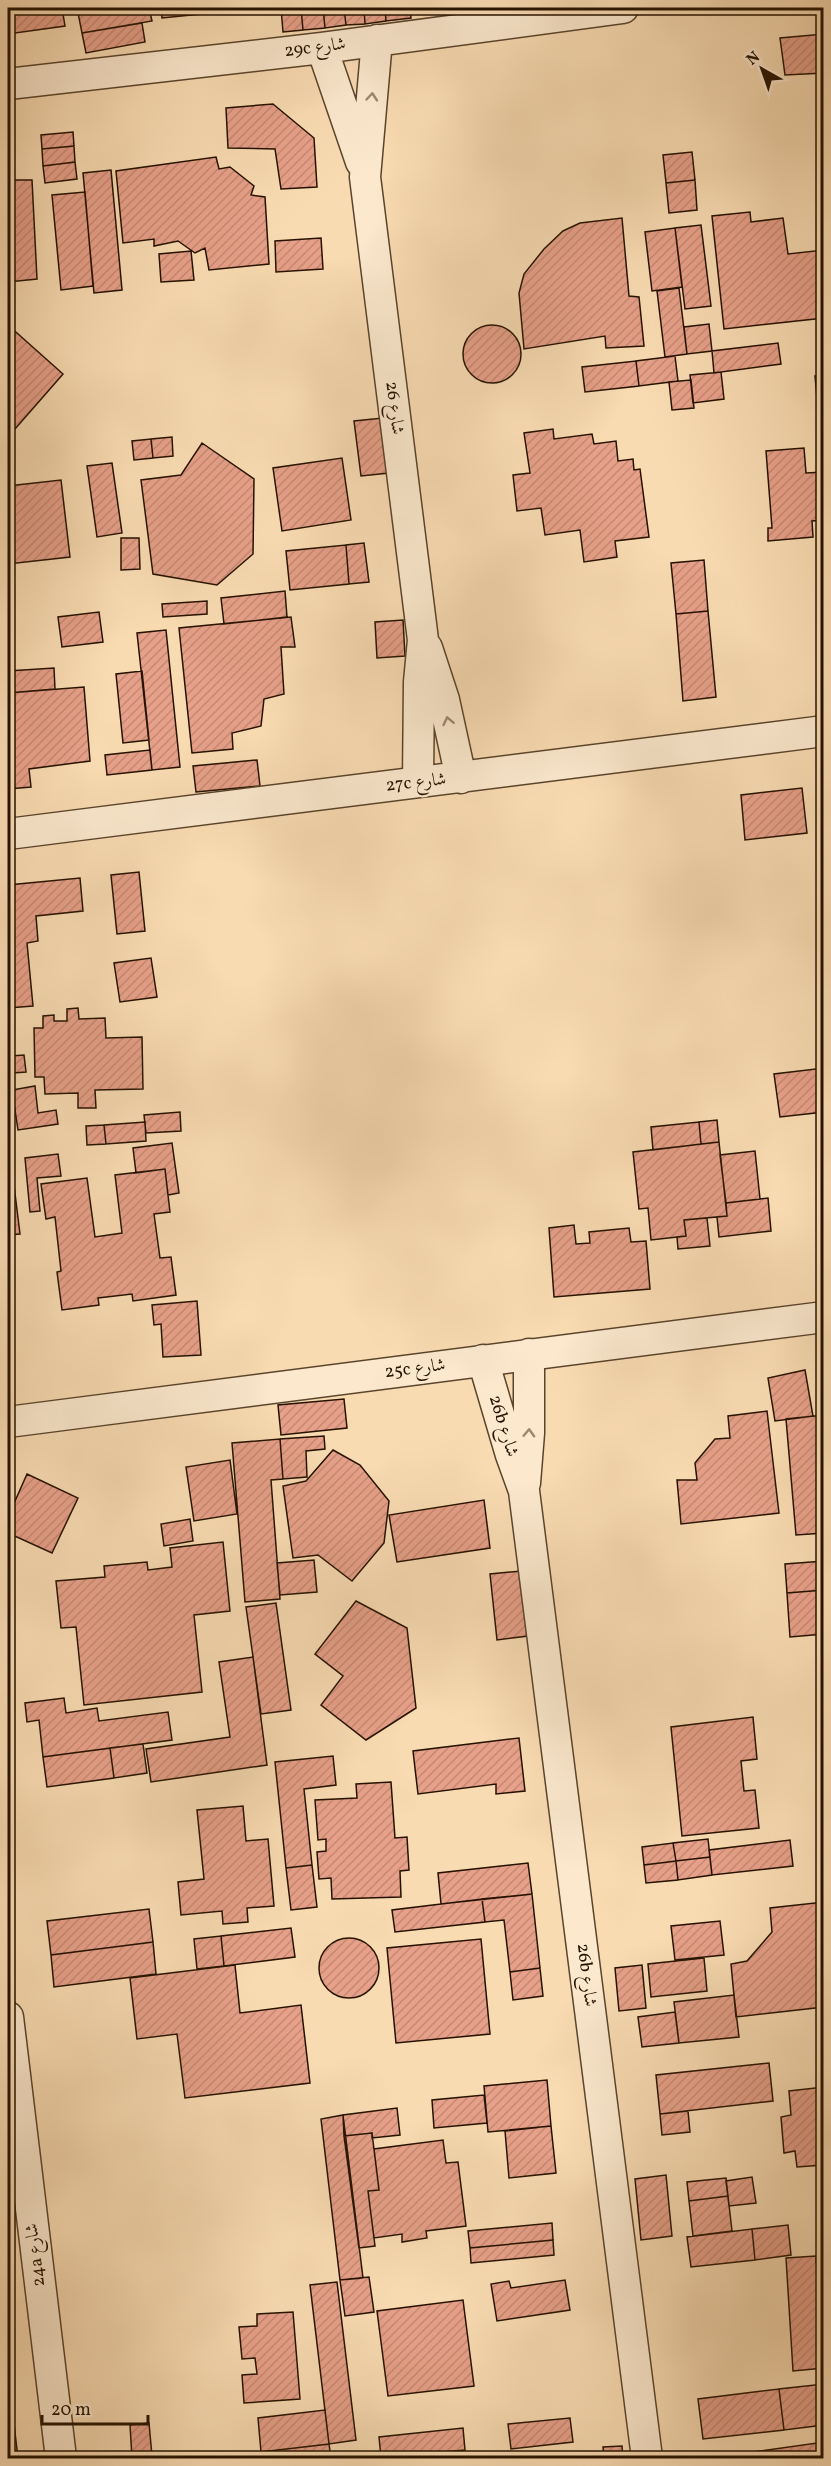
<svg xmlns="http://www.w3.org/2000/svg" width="831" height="2466" viewBox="0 0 831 2466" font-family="Vollkorn,Amiri,serif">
	<defs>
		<pattern id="building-hatch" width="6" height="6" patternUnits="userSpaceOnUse" patternTransform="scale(1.5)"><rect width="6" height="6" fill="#e7a089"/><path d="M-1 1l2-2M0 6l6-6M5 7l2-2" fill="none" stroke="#c68974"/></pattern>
	</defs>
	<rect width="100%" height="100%" fill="#f9dbb2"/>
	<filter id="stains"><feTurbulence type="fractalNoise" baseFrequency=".00333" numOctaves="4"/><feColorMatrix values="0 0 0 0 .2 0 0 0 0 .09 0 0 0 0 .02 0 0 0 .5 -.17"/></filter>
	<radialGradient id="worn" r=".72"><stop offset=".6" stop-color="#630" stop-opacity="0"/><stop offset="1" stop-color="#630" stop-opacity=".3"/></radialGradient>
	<!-- building -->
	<path fill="url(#building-hatch)" stroke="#251200" stroke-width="1.5" d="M16,8H62L65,26L8,34V9Z
		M77,8H149L152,21L82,33Z
		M161,8H230L231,11L162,18Z
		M281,8H301L303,30L283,32Z
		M301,8H323L325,28L303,30Z
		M323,8H344L346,25L325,28Z
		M344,8H364L365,24L346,25Z
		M364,8H385L386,21L365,24Z
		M385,8H410L411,18L386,21Z
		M142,23L145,42L86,53L82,33Z
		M824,34V73L785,75L780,38Z
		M273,104L314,138L317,187L281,189L275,149L228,148L226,108Z
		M73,132L74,146L42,149L41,135Z
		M74,146L75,162L43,166L42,149Z
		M692,152L695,180L666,183L663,155Z
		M216,157L219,169L230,167L254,186L251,195L265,197L269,264L209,270L205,248L195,253L178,241L154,246V239L123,243L116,171Z
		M75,162L77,179L45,183L43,166Z
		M111,170L122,290L94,293L83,173Z
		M8,180H32L37,279L8,282Z
		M695,180L697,210L669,213L666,183Z
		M85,192L93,286L61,290L52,195Z
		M750,212L751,222L783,218L788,254L824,250V318L724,329L712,216Z
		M622,218L629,296L639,297L644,346L606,348L605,336L524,349L519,293L524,274L544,249L563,231L580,223Z
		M701,225L711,306L685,309L675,228Z
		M675,228L682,287L652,291L645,232Z
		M321,238L323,269L276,272L275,241Z
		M191,251L194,280L161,282L159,254Z
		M679,288L687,354L665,357L657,291Z
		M709,324L712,351L687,354L684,327Z
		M463 354a29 29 0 1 1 58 0a29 29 0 1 1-58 0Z
		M8,325L63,374L8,437Z
		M824,339V364H820L817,340Z
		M778,343L781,364L714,373L712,351Z
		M675,356L678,381L639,386L636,361Z
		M636,361L639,386L585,392L582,367Z
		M721,372L724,399L693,403L690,375Z
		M824,375V398H817L815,376Z
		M691,380L694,408L672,410L669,382Z
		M383,418L389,473L361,476L354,421Z
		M553,429L554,439L592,434L594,444L616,441L618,461L633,459L634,470L640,469L649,537L615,541L617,557L584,562L580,530L545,535L541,508L517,511L513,475L530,473L524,433Z
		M172,437L173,456L153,458L151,439Z
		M151,439L153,458L134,460L132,441Z
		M202,443L254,479L253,554L217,585L153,574L141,480L181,475Z
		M804,448L806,473L824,472V520L812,521L813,537L768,541V528H772L766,451Z
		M342,458L351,520L282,531L273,468Z
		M112,463L122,533L97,537L87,466Z
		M61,480L70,557L8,564V486Z
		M121,538H139L140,569L121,570Z
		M364,543L369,582L349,584L346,545Z
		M346,545L349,584L290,590L286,551Z
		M704,560L708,611L676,614L671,563Z
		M285,591L287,617L224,624L221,598Z
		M207,601V614L163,617L162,604Z
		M708,611L716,697L683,701L676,614Z
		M99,612L103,642L62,647L58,617Z
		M291,617L295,647H281L284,694L264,699L261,726L232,733L233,749L192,753L179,628Z
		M403,620L405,656L377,658L375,622Z
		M166,630L180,767L152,770L137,633Z
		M54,668L55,689L8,693V671Z
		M142,671L149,740L123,743L116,674Z
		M84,687L90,761L29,769L31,787L8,789V693Z
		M150,750L152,770L107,775L105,755Z
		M257,760L260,786L196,792L193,766Z
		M802,788L807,833L745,840L741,795Z
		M139,872L145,931L117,934L111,875Z
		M80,878L83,911L36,916L38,941L27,943L33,1006L8,1008V885Z
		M151,958L157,997L120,1002L114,963Z
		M78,1008L79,1019L105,1018L106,1038L142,1037L143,1089L95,1090L96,1108H78V1093L45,1094L44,1077H35L34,1028H43V1016L54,1015V1021H67V1009Z
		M24,1055L26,1072L13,1073L11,1056Z
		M824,1068V1112L780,1117L774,1074Z
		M35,1086L38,1113L56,1110L58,1124L18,1130L12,1090Z
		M180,1112L181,1131L146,1133L144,1115Z
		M717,1120L719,1142L701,1144L699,1122Z
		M145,1122L146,1141L106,1144L104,1125Z
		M699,1122L701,1144L653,1150L651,1127Z
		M104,1125L106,1144L87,1145L86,1126Z
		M8,1137L20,1234L8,1235Z
		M719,1142L727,1216L684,1220L686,1236L651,1240L648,1208L639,1209L633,1152Z
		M172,1143L179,1193L168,1195L165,1169L136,1173L133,1148Z
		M755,1151L760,1199L726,1203L720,1155Z
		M58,1154L61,1176L37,1178L40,1211L30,1212L25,1158Z
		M165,1169L170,1212L154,1214L160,1258L171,1257L176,1295L133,1301L132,1294L98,1298L99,1305L62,1310L57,1272L61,1271L55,1217L46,1219L41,1184L87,1178L95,1237L122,1233L115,1175Z
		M768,1198L771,1231L719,1237L717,1217L727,1216L726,1203Z
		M707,1218L710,1246L678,1249L677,1237L686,1236L684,1220Z
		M574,1225L576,1244L590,1243L589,1232L629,1228L631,1242L646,1241L650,1289L554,1297L549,1228Z
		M197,1301L201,1355L163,1357L161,1324L154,1325L152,1305Z
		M805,1370L813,1416L775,1421L768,1378Z
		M344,1399L347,1428L281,1435L278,1405Z
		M767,1411L779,1513L681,1524L677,1480H697L695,1463L715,1439L730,1438L728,1416Z
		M824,1415V1533L796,1535L786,1419Z
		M324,1436L325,1449L306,1451L307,1477L283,1479L280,1439Z
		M280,1439L283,1479L271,1480L280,1599L245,1602L232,1443Z
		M333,1450L360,1465L389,1501L384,1543L352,1581L318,1555L293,1558L283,1486L306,1481Z
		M230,1460L237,1514L194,1521L186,1467Z
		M27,1474L78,1498L52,1553L8,1533V1517Z
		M484,1500L490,1548L397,1562L389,1515Z
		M190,1519L193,1541L164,1546L161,1524Z
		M223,1542L230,1611L194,1615L202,1692L84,1705L76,1627L61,1628L56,1581L105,1577L104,1566L147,1562L148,1570L172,1567L170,1548Z
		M314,1560L317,1592L280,1595L277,1563Z
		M824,1561V1590L787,1593L785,1564Z
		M521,1571L528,1636L497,1640L490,1574Z
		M824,1590V1634L790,1637L787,1593Z
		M356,1601L407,1628L416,1708L366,1740L321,1705L343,1676L315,1654Z
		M276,1603L291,1710L261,1714L246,1607Z
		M253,1657L267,1765L151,1782L146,1749L230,1737L219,1662Z
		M64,1698L66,1713L97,1708L99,1721L168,1712L172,1740L43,1757L39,1720L27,1722L25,1703Z
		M753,1717L757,1759L741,1761L744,1791L755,1790L759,1828L682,1836L671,1727Z
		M519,1738L525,1791L496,1794V1784L418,1794L413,1751Z
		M143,1744L147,1773L114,1778L110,1748Z
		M110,1748L114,1778L47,1787L43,1757Z
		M333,1756L336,1785L304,1789L312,1865L286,1868L275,1762Z
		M391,1782L395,1838L407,1837L409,1870L400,1871L401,1897L332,1899L331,1878L319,1879L317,1852L326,1851V1839L318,1840L315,1800L357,1798L356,1784Z
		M243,1806L246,1841L268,1839L274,1906L247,1908L248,1922L223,1924L222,1911L181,1915L178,1882L204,1879L197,1810Z
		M708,1839L710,1857L676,1861L673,1843Z
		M790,1840L793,1866L712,1875L709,1850Z
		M673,1843L676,1861L644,1865L642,1847Z
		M710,1857L712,1875L678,1880L676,1861Z
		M676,1861L678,1880L646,1883L644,1865Z
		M528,1863L532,1894L441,1904L438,1873Z
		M312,1865L317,1907L291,1910L286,1868Z
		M532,1894L540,1968L510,1972L504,1920L485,1922L482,1899Z
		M482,1899L485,1922L395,1932L392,1910Z
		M824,1902V2007L736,2017L731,1964L747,1961L772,1932L770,1908Z
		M149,1909L153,1942L51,1955L47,1921Z
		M720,1921L724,1955L675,1960L671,1926Z
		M291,1928L295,1957L224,1966L221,1936Z
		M221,1936L224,1966L197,1969L194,1939Z
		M319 1968a30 30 0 1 1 60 0a30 30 0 1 1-60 0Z
		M481,1939L490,2034L396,2043L387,1948Z
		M153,1942L156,1974L54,1987L51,1955Z
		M704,1958L707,1991L651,1997L648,1964Z
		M235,1965L240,2013L301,2005L310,2083L185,2098L177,2034L137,2039L130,1978Z
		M642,1965L646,2008L619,2011L615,1968Z
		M540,1968L543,1996L513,2000L510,1972Z
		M734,1995L739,2037L679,2043L674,2002Z
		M675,2012L679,2043L642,2047L638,2017Z
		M769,2063L773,2101L660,2114L656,2075Z
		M547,2080L551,2126L488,2132L484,2086Z
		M824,2087V2165L797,2167L795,2151L784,2153L781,2117L791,2115L789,2091Z
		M484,2095L487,2123L434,2128L432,2100Z
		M397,2108L400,2135L372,2138V2133L344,2136L343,2115Z
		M688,2111L690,2132L662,2135L660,2114Z
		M343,2115L363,2278L340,2280L321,2119Z
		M551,2126L556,2173L509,2178L505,2131Z
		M372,2133L379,2190L368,2191L375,2246L359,2248L344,2136Z
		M443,2140L446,2163L458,2162L466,2226L426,2231L427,2238L402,2242V2234L374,2238L368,2191L379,2190L374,2149Z
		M666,2175L672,2236L641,2240L635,2179Z
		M752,2177L756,2203L729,2206L726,2181Z
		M726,2178L728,2196L689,2201L687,2182Z
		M728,2196L732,2231L693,2236L689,2201Z
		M552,2223L553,2240L470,2248L468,2231Z
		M788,2225L791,2255L755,2260L752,2229Z
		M752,2229L755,2260L691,2267L687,2237Z
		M553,2240L554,2255L471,2263L470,2248Z
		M816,2256V2262H824V2368L793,2371L786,2258Z
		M369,2277L374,2312L345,2316L340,2280Z
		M565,2280L570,2310L497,2321L491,2284L509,2281L511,2288Z
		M337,2282L356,2440L329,2444L310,2285Z
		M463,2300L474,2386L388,2396L377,2311Z
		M293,2312L300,2399L244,2403L242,2375L257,2374L255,2358L242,2359L239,2327L257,2326V2314Z
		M824,2384V2425L784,2430L779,2389Z
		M779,2389L784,2430L703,2439L698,2399Z
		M325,2410L329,2444L261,2452L258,2418Z
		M570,2418L573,2442L511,2449L508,2424Z
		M149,2423L152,2456L132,2458L130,2425Z
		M14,2424L18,2458H8V2425Z
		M463,2428L465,2450L381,2458L379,2437Z
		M824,2442V2458H725V2456Z
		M329,2444L331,2458H262L261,2452Z
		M622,2446L623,2458H604L603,2447Z
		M261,2452L262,2458H238V2454Z
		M238,2454V2458H203Z
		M461,2454V2458H413Z"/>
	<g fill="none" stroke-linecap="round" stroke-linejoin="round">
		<defs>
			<path id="minor" d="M377,40L365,177L423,640L419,682L418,782
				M322,48L361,162
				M8,84L322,48L623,8
				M427,648L444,700L461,778
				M8,834L824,731
				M483,1360L511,1455L524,1491L647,2458
				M8,1422L824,1317
				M525,1483L529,1433V1354
				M8,2017L61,2458"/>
		</defs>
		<!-- minor casing -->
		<use href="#minor" stroke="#5a442c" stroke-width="33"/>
		<!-- minor -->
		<use href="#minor" stroke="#fbe8cd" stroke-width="30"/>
	</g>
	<!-- one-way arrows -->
	<defs><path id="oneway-chevron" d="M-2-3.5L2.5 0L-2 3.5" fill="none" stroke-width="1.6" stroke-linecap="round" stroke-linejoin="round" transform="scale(1.5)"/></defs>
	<g stroke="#9b8871">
		<use href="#oneway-chevron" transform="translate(372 97) rotate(-85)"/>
		<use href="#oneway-chevron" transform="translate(448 721) rotate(-102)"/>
		<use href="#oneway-chevron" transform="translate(529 1433) rotate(-88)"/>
	</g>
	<g text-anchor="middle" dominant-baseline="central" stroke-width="4.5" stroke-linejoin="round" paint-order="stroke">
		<!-- street labels -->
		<g font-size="18" fill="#251200" stroke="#fbe8cd">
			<text transform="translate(315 48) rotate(-7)">29c شارع</text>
			<text transform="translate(394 408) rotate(83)">شارع 26</text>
			<text transform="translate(416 783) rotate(-6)">27c شارع</text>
			<text transform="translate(415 1369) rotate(-7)">25c شارع</text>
			<text transform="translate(503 1426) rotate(73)">26b شارع</text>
			<text transform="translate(586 1975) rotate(83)">26b شارع</text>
			<text transform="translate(36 2255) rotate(-97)">24a شارع</text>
		</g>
	</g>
	<!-- margin -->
	<rect width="831" height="2466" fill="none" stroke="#f9dbb2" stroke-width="30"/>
	<rect x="9" y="9" width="813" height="2448" fill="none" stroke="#251200" stroke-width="3"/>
	<rect x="15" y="15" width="801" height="2436" fill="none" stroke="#251200" stroke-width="1.5"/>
	<!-- north arrow -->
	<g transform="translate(762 69) rotate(320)" stroke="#fbe8cd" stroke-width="4.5" paint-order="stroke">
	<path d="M0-4.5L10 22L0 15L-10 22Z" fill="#251200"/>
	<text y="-9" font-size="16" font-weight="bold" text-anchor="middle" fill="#251200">N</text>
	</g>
	<!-- scale -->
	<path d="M42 2415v9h106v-9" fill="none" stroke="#251200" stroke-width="3"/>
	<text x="51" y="2415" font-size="18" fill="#251200" stroke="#fbe8cd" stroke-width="4.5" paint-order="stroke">20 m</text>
	<rect width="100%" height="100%" filter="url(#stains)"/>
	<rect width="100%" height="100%" fill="url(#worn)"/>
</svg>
